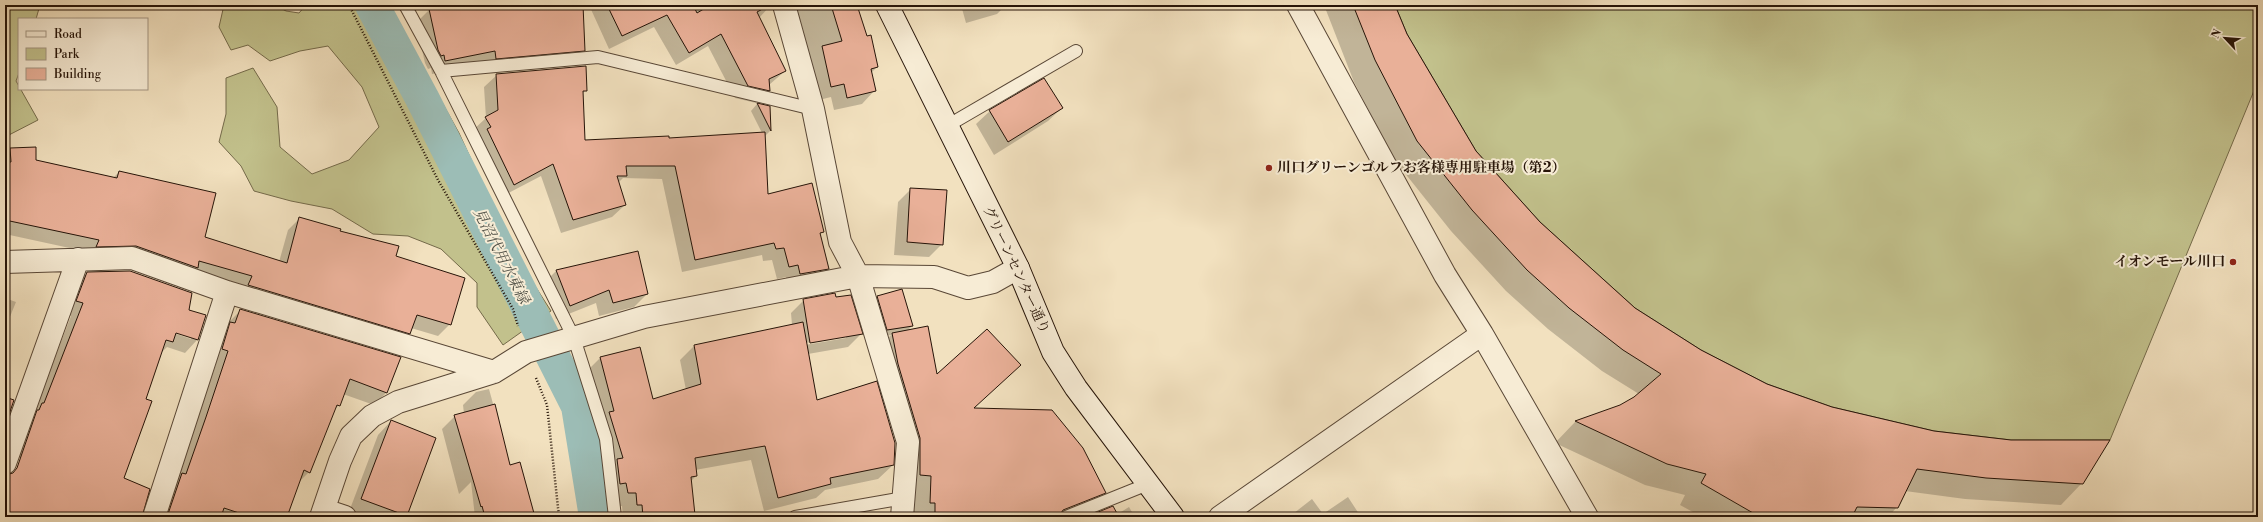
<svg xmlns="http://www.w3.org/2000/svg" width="2263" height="522" viewBox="0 0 2263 522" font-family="'Libre Bodoni','Noto Serif JP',serif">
	<rect width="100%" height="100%" fill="#f2e1bf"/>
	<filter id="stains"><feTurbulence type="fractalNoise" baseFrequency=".005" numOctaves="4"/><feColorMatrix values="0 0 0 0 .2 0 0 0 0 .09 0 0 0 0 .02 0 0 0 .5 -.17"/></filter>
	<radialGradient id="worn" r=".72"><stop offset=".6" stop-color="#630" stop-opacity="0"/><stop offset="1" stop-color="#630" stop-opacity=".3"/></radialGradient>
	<!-- green -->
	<path fill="#c2c18c" stroke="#746a4a" d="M5,5H40L36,19H19V73L16,81L38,120L5,137Z
		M224,5H275L286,11L299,13L306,5H388L459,133L514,253L551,311L503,345L477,307V283L441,249L408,236L373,234L332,209L291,201L254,191L241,166L219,142L226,114V78L253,68L277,107L280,147L312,174L349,160L379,127L362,87L328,46L300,51L270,61L248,45L231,50L219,27Z
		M1395,5H2258V81L2110,440H2011L1934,431L1832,407L1767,384L1701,350L1635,308L1540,222L1476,151L1407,34Z"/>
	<!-- shadow -->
	<path fill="#0003" fill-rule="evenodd" d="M451,5H582L584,50L571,64H482L432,74L431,68L428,69L425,63L416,23L429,10Z
		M589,5H786H771L759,18L785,71L769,85V90L756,103L735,98L708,46L676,65L654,27L609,49Z
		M793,5H856L877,67L871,73L874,91L862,104L834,110L831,97L819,100Z
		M961,5H1006L997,14L966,23Z
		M1324,5H1394L1406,34L1475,152L1539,223L1634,309L1701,351L1766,385L1832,408L2082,483L2061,505L1965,499L1905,491L1897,507L1888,517H1702L1680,505L1685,495L1645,485L1555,443L1575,422L1620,406L1639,394L1602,371L1548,329L1506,291L1451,231L1396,162L1354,82Z
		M497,75L586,90L582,94L584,141L668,139L762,133L751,111L757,104L769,107L770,131L764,137L767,195L823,231L819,235L828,269L815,281L787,287L786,277L777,279L772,260L763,261L762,255L682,272L662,179L623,178L618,183L625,205L612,217L561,233L541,176L501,197L473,130L486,118L484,87Z
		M1044,79L1062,108L1048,121L994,155L976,124L990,111Z
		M11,149L35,160L113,178L119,172L204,238L279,262L288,230L300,218L339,232L395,257L450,324L438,336L411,328L409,333L397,345L88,252L5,234V153Z
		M911,189L942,244L929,257L894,255L898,202Z
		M556,271L647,294L634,307L599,316L596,303L556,319L543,284Z
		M87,273L205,316L197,340L185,353L167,347L161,353L145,399L123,479L141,517H5V503L27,461L14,455L33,414L71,316L64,314L74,286ZM172,330L191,337V339L171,332Z
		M877,296L912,326L907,331L937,376L973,409L1105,493L1092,505L1063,517H908L911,488L880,346L891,335L881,337L871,303Z
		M5,298L16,302L5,329Z
		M804,300L861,334L848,347L808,354L816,401L893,465L878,479L825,490L816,498L764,511L751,460L695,470L696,476L690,482L695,517H623L622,506L614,507L613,497L606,498L603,474L608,469L595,427L599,423L586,372L600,358L652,400L686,390L680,360L694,346L792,325L791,313ZM846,336V338L805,345V343Z
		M241,310L386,393L374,405L343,394L339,405L334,410L309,472L298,483L286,517H158L177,479L216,364L210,361L228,323Z
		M5,353L8,354L5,361Z
		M489,389L510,466L534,517H475L471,482L459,494L442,429L455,416L464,414L463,405L476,392Z
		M391,421L435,438L405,517H347L378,435Z
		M1348,497L1361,517H1289L1312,499L1323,514Z
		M1129,507L1135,517H1089L1116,515Z"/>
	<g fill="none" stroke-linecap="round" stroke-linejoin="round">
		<!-- canal -->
		<path stroke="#9cbdb6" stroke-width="34" d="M372,5L422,98L578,406L596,517"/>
	</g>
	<!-- building -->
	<path fill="#e9b098" stroke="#261408" d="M447,5H583L585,51L496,59L495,51L445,61L444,55L441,56L438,50L429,9Z
		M607,5H693L697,13L707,7L706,5H770L757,12L786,71L769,79L770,91L748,86L721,34L689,53L667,15L622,36Z
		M831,5H857L867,36L871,35L878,67L871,69L876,91L847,98L844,84L831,87L822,46L842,41Z
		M1353,5H1395L1407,34L1476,151L1540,222L1635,308L1701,350L1767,384L1832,407L1934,431L2011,440H2110L2083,484L1986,478L1917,469L1898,508L1857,507L1852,517H1760L1701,483L1706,474L1667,464L1575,421L1620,405L1634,397L1661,374L1623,350L1569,308L1527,270L1472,210L1417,141L1375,60Z
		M586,66L587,91H583L585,140L669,136V138L765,132L768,194L812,183L824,232L820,233L829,269L800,274L798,265L789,267L784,248L776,249L774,243L695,260L675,166H626L627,176H617L626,205L573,220L553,164L514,185L487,129L491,127L485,117L498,110L496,74Z
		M1044,78L1063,108L1008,142L989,110Z
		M757,103L770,106L771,131Z
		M36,147V160L117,178L119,171L216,193L205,237L287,263L299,217L341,229L340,231L399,246L396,256L465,278L451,325L417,315L410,334L248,285L252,276L199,261L198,268L136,246L96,247L99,240L5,220V162H11L10,148Z
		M910,188L947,190L943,245L907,242Z
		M638,251L648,294L613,303L609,290L570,306L556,270Z
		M130,271L192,293L189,310L206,315L198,340L176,333L173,342L166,340L146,399L152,401L124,478L150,489L142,517H5V475L13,473L17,468L37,410H39L42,403H44L83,303L76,301L87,272Z
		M902,289L913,326L887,330L877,296Z
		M835,293L836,297L851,295L863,334L810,343L803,299Z
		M240,309L401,357L387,393L350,379L340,406L337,405L310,473L304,470L287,517H251L224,508L221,517H167L182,473L186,474L206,417L228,351L222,349L230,322L235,323Z
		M803,322L817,400L877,381L895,443L894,465L830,478L831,484L778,498L765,446L695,458L697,476L691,477L695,515L643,517L642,505H637L636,493H628L626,483L620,484L617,459L623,458L609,412L614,411L600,357L640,347L653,399L701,384L694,345Z
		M928,326L937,374L987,329L1021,365L974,408L1052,410L1083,448L1106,493L1063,510L1059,517H972V515L935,514V503H930L931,476L920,475V438L898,364L892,333Z
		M5,397L14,400L5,426Z
		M495,404L510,465L520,462L535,517H485L482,506L481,507L454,415Z
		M391,420L436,438L407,516L361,499Z
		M1113,506L1119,517H1086Z"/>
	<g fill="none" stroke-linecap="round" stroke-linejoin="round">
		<defs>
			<path id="service" d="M405,5L441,71L574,338L606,439L615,517
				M441,71L598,57L813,109
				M947,126L1076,51
				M795,517L904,498
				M1066,517L1148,484"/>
			<path id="minor" d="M784,5L813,109L840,242L858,276L908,442L902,517
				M1298,5L1445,275L1482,334L1587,517
				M5,262L132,258L227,292L494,372
				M5,463L78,259
				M324,510L345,517
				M154,517L227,292
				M321,517L340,461L351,436L372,416L398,402L494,372L526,352L644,317L858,276L934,277L968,288L993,282L1018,268
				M1220,517L1482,334"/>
			<path id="secondary" d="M887,5L1018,268L1053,352L1076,388L1173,517"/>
		</defs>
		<!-- service casing -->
		<use href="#service" stroke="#594736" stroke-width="14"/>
		<!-- minor casing -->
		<use href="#minor" stroke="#594736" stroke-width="24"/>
		<!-- secondary casing -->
		<use href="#secondary" stroke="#261408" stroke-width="24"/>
		<!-- path -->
		<path stroke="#261408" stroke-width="2.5" stroke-dasharray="1 2" stroke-linecap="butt" d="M349,5L438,180L513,309L518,326
			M536,378L547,405L559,517"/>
		<!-- service -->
		<use href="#service" stroke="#f7ecd5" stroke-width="12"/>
		<!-- minor -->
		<use href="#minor" stroke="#f7ecd5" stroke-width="22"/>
		<!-- secondary -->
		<use href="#secondary" stroke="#f7ecd5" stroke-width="22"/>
	</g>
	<!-- markers -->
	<g fill="#8f2418" stroke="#f7ecd5" stroke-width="1.5">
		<circle cx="1269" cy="168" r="4"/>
		<circle cx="2233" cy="262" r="4"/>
	</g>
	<g text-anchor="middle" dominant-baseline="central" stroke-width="4" stroke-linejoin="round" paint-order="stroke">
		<!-- poi labels -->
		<g font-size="14" font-weight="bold" fill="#261408" stroke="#f7ecd5" text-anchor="start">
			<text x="1277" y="168">川口グリーンゴルフお客様専用駐車場（第2）</text>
			<text x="2225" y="262" text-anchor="end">イオンモール川口</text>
		</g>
		<!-- street labels -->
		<g font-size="14" fill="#261408" stroke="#f7ecd5">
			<text transform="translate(1016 270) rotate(65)">グリーンセンター通り</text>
		</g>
		<!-- water labels -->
		<g font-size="15" font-style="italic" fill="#4f4f45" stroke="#f7ecd5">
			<text transform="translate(501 256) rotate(63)">見沼代用水東縁</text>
		</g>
	</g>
	<!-- margin -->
	<rect width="2263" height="522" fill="none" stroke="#f2e1bf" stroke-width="20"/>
	<rect x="6" y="6" width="2251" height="510" fill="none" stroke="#261408" stroke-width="2"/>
	<rect x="10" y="10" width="2243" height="502" fill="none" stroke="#261408"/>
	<!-- legend -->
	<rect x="18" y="18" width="130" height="72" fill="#f7ecd5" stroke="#a39683"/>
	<rect x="26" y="31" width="20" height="6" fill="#f7ecd5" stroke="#a39683"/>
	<text x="54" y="38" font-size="12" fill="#261408">Road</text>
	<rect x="26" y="48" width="20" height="12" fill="#c2c18c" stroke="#a39683"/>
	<text x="54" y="58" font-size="12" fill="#261408">Park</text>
	<rect x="26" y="68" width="20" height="12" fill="#e9b098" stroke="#a39683"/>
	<text x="54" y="78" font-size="12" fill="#261408">Building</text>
	<!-- north arrow -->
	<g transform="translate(2225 38) rotate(296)" stroke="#f7ecd5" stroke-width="3" paint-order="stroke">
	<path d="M0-3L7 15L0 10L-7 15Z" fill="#261408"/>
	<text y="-6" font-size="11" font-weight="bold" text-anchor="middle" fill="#261408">N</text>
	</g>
	<rect width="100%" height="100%" filter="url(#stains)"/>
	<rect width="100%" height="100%" fill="url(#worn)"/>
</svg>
